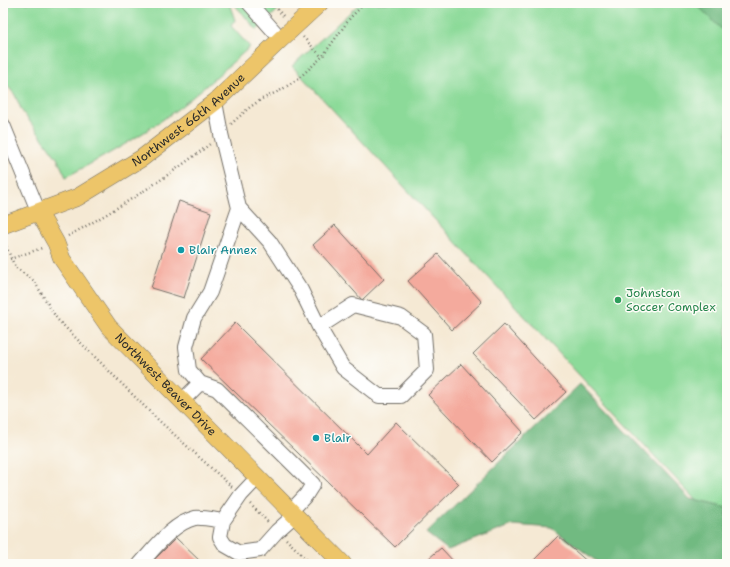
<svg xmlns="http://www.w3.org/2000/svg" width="730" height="567" viewBox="0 0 730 567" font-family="'Shantell Sans',sans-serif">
	<rect width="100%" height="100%" fill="#fdfcf7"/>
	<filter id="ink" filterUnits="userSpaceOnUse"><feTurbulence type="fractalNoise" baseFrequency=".025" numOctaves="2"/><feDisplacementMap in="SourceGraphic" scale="8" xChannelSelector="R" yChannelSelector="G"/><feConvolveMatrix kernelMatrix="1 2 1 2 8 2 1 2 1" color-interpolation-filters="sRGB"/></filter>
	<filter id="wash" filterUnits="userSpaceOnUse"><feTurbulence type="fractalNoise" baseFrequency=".012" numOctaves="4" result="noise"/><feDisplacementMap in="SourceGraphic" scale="16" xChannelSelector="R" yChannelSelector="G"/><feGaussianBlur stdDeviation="0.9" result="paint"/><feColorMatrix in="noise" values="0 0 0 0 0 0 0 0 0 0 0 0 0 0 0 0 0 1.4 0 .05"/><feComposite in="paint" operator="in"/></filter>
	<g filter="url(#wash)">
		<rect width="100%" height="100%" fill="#f5e9d4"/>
		<!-- green -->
		<path fill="#8cda99" stroke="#5c8262" d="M3,3H229L235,20L231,26L250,47C220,73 191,101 158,123C129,143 98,160 66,177L57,158L22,111L15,95L3,80Z
			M233,3H285L257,30Z
			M360,3H727V534L292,66Z"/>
		<!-- forest -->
		<path fill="#71ba81" stroke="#4e7256" d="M695,3H727V32L722,30Z
			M580,384L690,499L727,508V564H600L552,528L513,525L448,550L426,533Z"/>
		<g id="blocks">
			<!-- building -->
			<path fill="#f4aa9d" d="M179,201L211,212L184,298L151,288Z
				M335,225L384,279L362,300L313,245Z
				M438,254L482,302L452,330L408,281Z
				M235,323L367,454L396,422L459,484L395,547L201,359Z
				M504,324L566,392L536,420L473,354Z
				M461,364L523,432L492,462L428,395Z
				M558,536L590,564H536L533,561Z
				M176,538L203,564H150Z
				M441,548L456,564H422Z"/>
		</g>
	</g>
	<g filter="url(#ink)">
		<use href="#blocks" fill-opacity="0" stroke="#726e66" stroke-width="1"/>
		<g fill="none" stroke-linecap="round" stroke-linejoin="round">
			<defs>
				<path id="minor" d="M249,3L281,39
					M3,125L39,213
					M239,208L270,242L301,290L319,327L343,368L379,396H401L427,370L424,334L401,317L353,305L319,327
					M200,383L217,389L313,484L306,495L291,511
					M182,401L200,383L189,370L186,347L194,318L210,292L239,208L221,134L215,102
					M258,477L241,495L223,521L220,537L225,545L239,553L260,550L277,531L295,515
					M140,564C154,549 173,523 195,518C201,517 216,520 223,521"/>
				<g id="major">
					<path id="s1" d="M39,213L56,243L62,259L109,327L343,564"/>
					<path id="s2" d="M3,225L78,197L142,158L215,102L281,39L320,3"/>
				</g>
			</defs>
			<!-- minor casing -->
			<use href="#minor" stroke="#726e66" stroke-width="16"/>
			<!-- major casing -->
			<use href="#major" stroke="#726e66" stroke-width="18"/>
			<!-- path -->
			<path stroke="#726e66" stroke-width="2.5" stroke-dasharray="1 3" stroke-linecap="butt" d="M272,3L284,17
				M303,37L322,57
				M231,124L250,107L262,99L281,90L298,79L322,57L350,18L365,3
				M68,236C118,209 166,178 210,144
				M3,239L15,267L34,281L57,319L154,416L232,487
				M10,259L42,248
				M250,504L268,522
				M286,539L311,564"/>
			<!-- minor -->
			<use href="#minor" stroke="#fff" stroke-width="14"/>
			<!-- major -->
			<use href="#major" stroke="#edc569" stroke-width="17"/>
		</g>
	</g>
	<!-- markers -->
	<g fill="#0f9aa8" stroke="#fdfcf7" stroke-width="1.5">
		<circle cx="181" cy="250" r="4"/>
		<circle cx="316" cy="438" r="4"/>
	</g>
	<circle fill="#2e9e5b" stroke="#fdfcf7" stroke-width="1.5" cx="618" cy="300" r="4"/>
	<g text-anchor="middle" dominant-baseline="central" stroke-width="3" stroke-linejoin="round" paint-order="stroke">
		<!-- street labels -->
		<g font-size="12" fill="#2b2b2b" stroke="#fdfcf7">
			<text stroke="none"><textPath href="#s2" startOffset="215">Northwest 66th Avenue</textPath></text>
			<text stroke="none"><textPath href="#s1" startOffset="215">Northwest Beaver Drive</textPath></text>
		</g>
		<!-- culture labels -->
		<g font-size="12" fill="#0d838f" stroke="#fdfcf7" text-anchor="start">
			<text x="189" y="250">Blair Annex</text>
			<text x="324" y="438">Blair</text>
		</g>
		<!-- leisure labels -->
		<g font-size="12" fill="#27864d" stroke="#fdfcf7" text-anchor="start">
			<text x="626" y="293">Johnston<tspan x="626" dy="14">Soccer Complex</tspan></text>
		</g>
	</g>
	<!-- margin -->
	<rect width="730" height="567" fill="none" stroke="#fdfcf7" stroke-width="16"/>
</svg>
